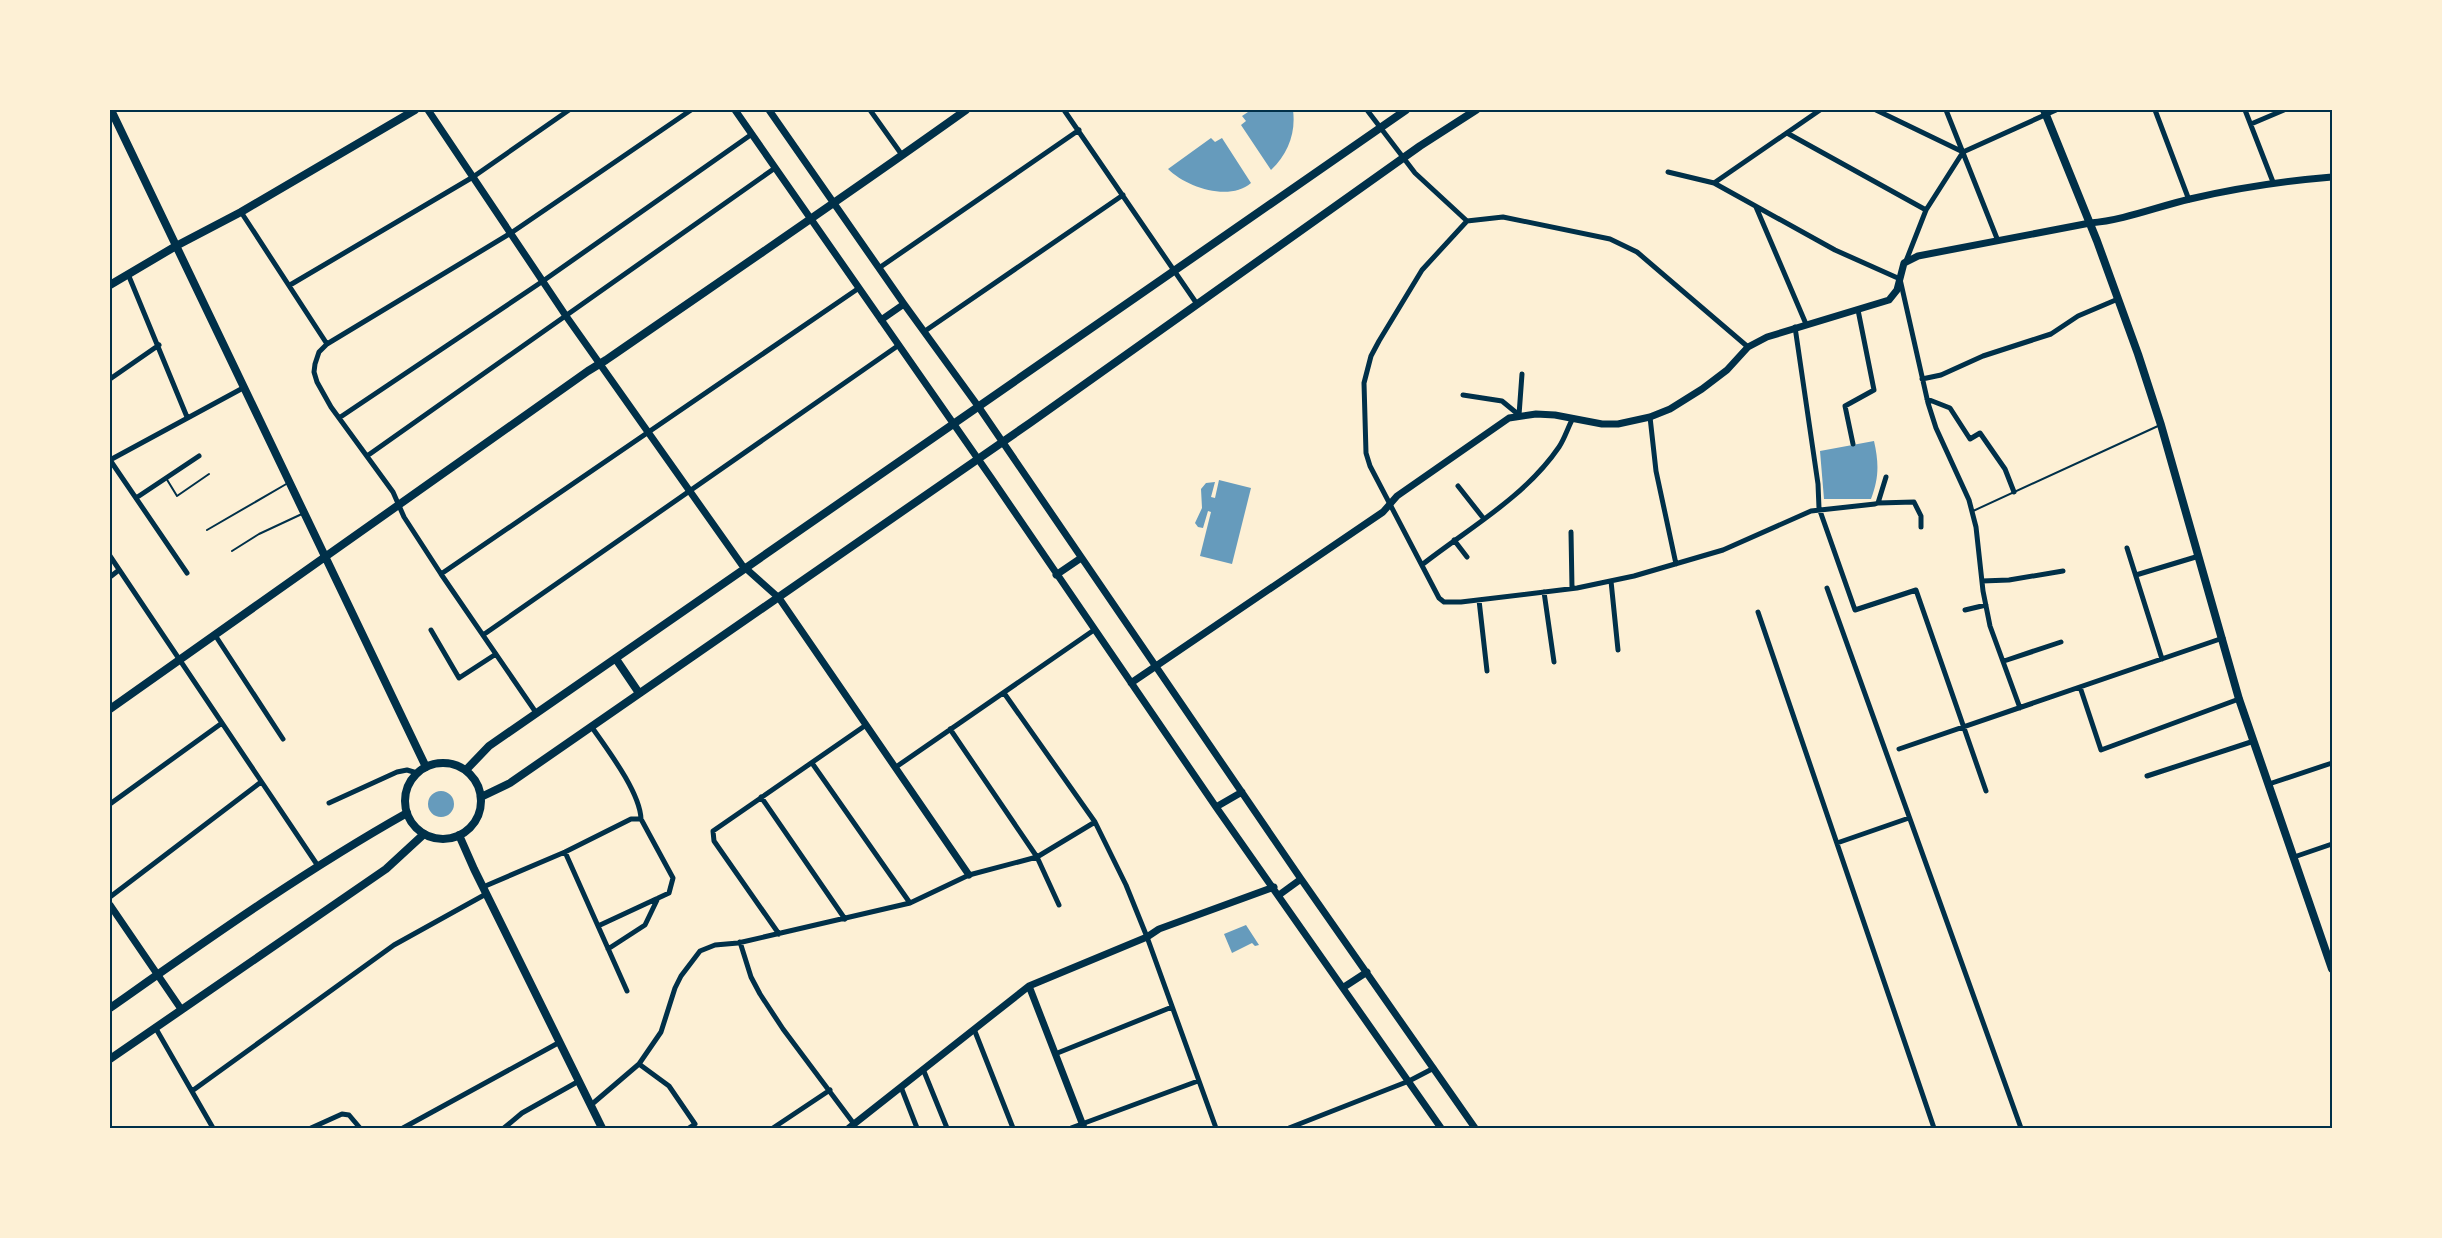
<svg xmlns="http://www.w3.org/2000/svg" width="2442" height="1238" viewBox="0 0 2442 1238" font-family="'DM Sans',sans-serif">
	<rect width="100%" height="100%" fill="#fdf0d5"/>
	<!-- water -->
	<path fill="#669bbc" d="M1251,110H1293C1296,133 1288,154 1271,170L1241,125L1246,121L1242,116Z
		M1211,138L1215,142L1222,138L1251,183C1229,202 1186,187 1168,169Z
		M1874,441C1879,463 1879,478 1871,499H1824L1820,451Z
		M1219,480L1251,488L1232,564L1200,556L1211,512L1208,511L1203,528L1198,527L1195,523L1202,508L1201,489L1206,483L1215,482L1211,497L1215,498Z
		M428 804a13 13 0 1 1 26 0a13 13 0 1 1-26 0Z
		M1246,925L1259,945L1255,946L1252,943L1232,953L1224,934Z"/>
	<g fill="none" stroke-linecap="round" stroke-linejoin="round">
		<!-- service -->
		<path stroke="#003049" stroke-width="2" d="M166,478L177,496L209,474
			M1973,511L2158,426
			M207,530L288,483
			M232,551L259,534L304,513"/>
		<!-- minor -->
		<path stroke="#003049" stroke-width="5" d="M870,110L902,155
			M1064,110L1197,304
			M1367,110L1415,173L1467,221
			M1820,110L1714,183L1835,250L1900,279L1928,403L1936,428L1969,500L1976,527L1983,591L1990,626L2020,708
			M1876,110L1963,152
			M1946,110L1998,241
			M2155,110L2189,200
			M2245,110L2273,182
			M2251,124L2284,110
			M1787,133L1926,210
			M1668,172L1714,183
			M1756,207L1806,324
			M241,212L327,344L319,352L315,364L314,372L317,382L331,407L393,492L404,517L441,574L537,714
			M1467,221L1422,270L1379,341L1371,356L1364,383L1366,453L1370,466L1439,598L1444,602H1461L1577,588L1634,576L1723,550L1811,511L1875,504L1878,503L1886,477
			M1467,221L1503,217L1610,239L1637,252L1748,347
			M1906,261L1926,210L1963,152L2056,110
			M879,268L1079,130
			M128,274L187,417
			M290,285L473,177L569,110
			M1795,327L1818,484L1819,508L1855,610L1916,590L1986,791
			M925,331L1123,195
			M327,344L511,233L691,110
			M110,379L159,345
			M1922,379L1941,375L1983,356L2051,334L2078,316L2118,299
			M1463,395L1502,401L1519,415
			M1927,399L1950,408L1970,439L1980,433L2005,469L2014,492
			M1519,415L1522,374
			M1650,417L1656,471L1676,564
			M339,418L543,281L752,134
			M1853,444L1845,406L1874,390L1858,310
			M367,456L775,168
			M110,460L243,388
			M110,460L187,573
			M1458,486L1484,519
			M136,498L199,456
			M1878,503L1914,502L1921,516V527
			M1571,532L1572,588
			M1454,540L1467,557
			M2127,548L2162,659
			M110,556L318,866
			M1423,564C1469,528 1525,497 1559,447C1565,438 1568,427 1573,418
			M441,574L859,288
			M2136,575L2199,556
			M110,577L119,570
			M1611,581L1618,650
			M1982,581L2009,580L2063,571
			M1827,588L2021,1128
			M1544,592L1554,662
			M1479,600L1487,671
			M1965,610L1986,605
			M1758,612L1934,1128
			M431,630L459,678L496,654
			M215,635L283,739
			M483,635L899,345
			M2004,661L2061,642
			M2080,687L2101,750L2239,699
			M1004,693L1095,822L1126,885L1147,937L1216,1128
			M591,726C607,749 640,792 641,819
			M950,729L1037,857L1059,905
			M1899,749L2223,638
			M812,763L910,903
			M896,767L1094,630
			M2147,776L2254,741
			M2269,784L2332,763
			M761,797L845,919
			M329,803L397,772L407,770L417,773
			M110,804L222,723
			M1837,843L1909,818
			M565,852L598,926
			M2294,857L2332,844
			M483,887L565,852L631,819H641L673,878L669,893L598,926L627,991
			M110,897L261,782
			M779,934L714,841L713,831L866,725
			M740,942L751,977L760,994L783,1029L854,1124
			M608,949L645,925L658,898
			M155,1027L213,1128
			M974,1029L1013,1128
			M1055,1054L1172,1007
			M639,1064L669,1086L695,1124L689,1128
			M923,1069L947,1128
			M901,1087L917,1128
			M192,1091L394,945L486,894
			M591,1105L639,1064L661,1032L675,988L681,976L700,951L715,945L738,943L910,903L969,875L1037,857L1095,822
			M311,1128L342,1114L349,1115L360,1128
			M403,1128L560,1042
			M504,1128L522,1113L579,1081
			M773,1128L830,1090
			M1071,1128L1198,1081
			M1289,1128L1409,1081L1434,1068"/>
		<!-- tertiary -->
		<path stroke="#003049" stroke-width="7" d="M428,110L566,316L742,565L779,598L969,875
			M735,110L992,479L1216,807L1441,1128
			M769,110L904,304L978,406L1301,879L1475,1128
			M881,320L904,304
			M1056,575L1081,558
			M1131,683L1383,512L1397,496L1509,418L1536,414L1555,415L1602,424H1618L1650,417L1670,409L1702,389L1727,370L1748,347L1767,337L1889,300L1897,290L1904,263L1918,256L2090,223C2125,220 2156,207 2190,199C2237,188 2284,181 2332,177
			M1216,807L1242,792
			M1279,895L1301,879
			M110,905L181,1009
			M1029,986L1084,1128
			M1344,987L1367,972
			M849,1128L1029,986L1147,937L1159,929L1274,887"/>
		<!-- secondary -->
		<path stroke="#003049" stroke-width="8" d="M111,110L426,767
			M2044,110L2097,241L2138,354L2161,425L2239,699L2332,969
			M110,285L176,246L241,212L415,110
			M110,709L588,371L606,360C726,277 847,195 966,110"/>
		<!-- primary -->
		<path stroke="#003049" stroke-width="8" d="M616,659L639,693
			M466,770L489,746L1406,110
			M481,797L510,783L1030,423L1420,146L1476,110
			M110,1008C207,940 304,871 407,813
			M110,1059L386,869L424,834"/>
		<!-- trunk -->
		<path stroke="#003049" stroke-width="8" d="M405 801a38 38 0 1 1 76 0a38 38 0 1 1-76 0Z
			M459,835L474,869L602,1128"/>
	</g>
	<!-- border -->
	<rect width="2442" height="1238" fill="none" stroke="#fdf0d5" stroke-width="222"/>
	<rect x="111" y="111" width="2220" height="1016" fill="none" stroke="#003049" stroke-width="2"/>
</svg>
